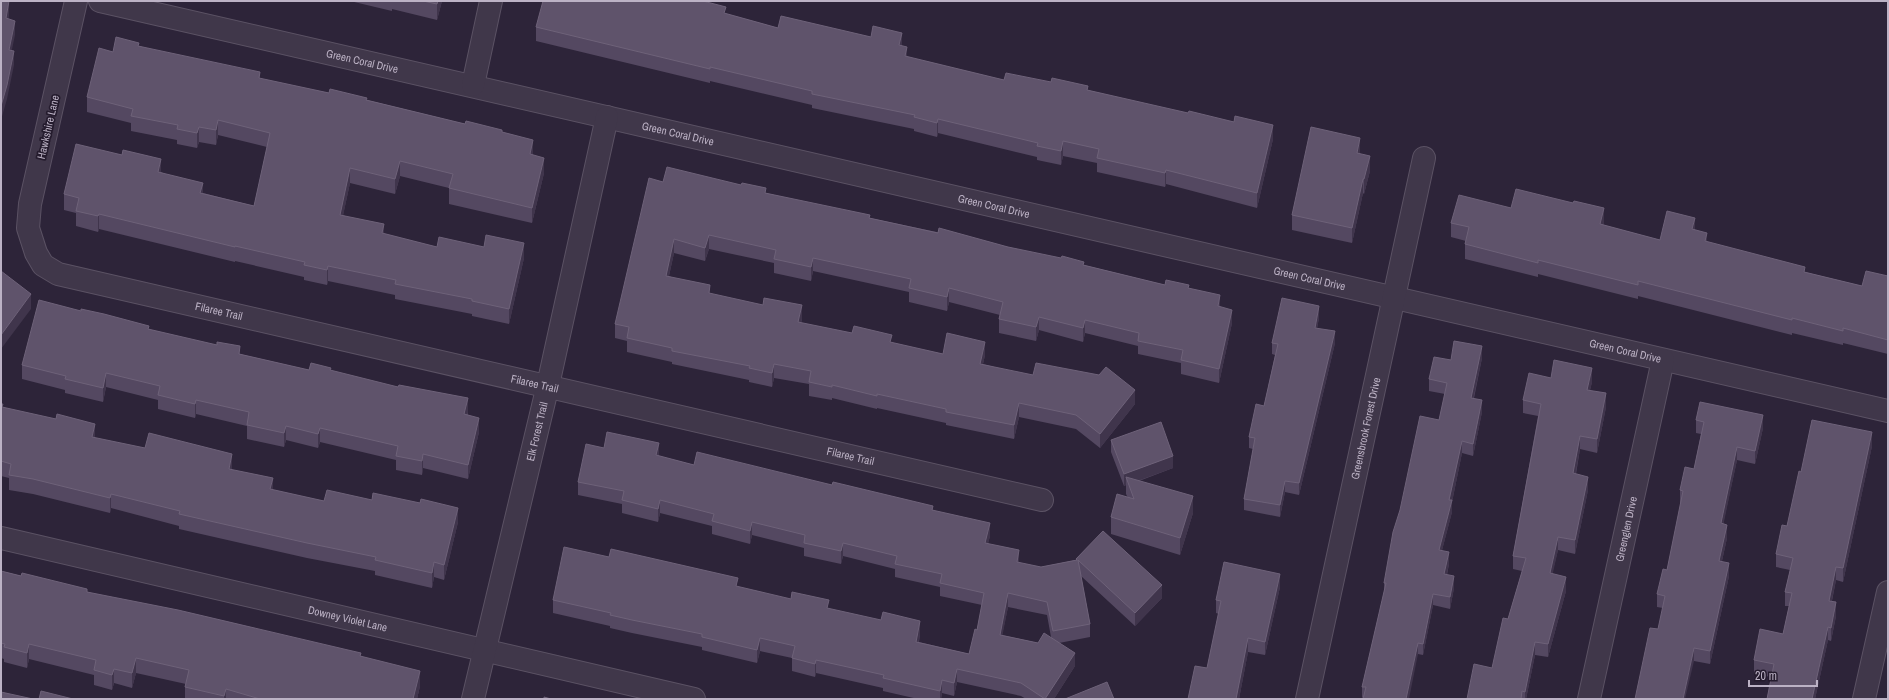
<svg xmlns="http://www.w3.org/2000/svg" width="1889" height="700" viewBox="0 0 1889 700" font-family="'Archivo Narrow',sans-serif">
	<rect width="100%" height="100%" fill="#2d2439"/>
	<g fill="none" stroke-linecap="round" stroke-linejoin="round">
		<defs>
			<g id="minor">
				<path id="s1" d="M76,1L30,204L28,228L36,253L43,265L58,274L1042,500"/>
				<path id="s2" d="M100,1L1888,411"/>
				<path d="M473,85L491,1"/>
				<path id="s3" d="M1,538L694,699"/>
				<path id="s4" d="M473,699L548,385L607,117"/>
				<path id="s5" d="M1307,699L1424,158"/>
				<path id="s6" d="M1589,699L1663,360"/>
				<path d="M1864,699L1888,592"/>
			</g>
		</defs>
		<!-- minor casing -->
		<use href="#minor" stroke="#5b5264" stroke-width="24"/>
		<!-- minor -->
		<use href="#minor" stroke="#40374a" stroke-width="22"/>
	</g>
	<!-- wall -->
	<path fill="#544861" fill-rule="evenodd" d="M350,1H442L437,20L392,9V11Z
		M726,14L778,28L902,46L907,57L1004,80L1088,90L1273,139L1257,208L1166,184L1165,187L1097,172V163L1063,156L1061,165L1037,160V157L938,133L937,137L914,131V129L812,108V105L710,81V83L536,41V27Z
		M139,46L260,79L329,93L367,100L465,124L502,132L533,155L544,173L532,223L449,204V188L400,176L395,194L350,183L343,215L384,234L437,247L524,258L509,324L472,316V314L395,299V295L328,281L327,285L304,280V277L235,261V262L99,229L98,232L76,226V213L64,210V194L161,172L203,193L254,206L267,147L218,135L216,145L199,142L197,148L177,144V140L131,131V123L87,112V97Z
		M1360,153V154L1370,171L1364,194L1363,193L1352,243L1292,230V215Z
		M663,182L766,193L870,218L1008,247L1084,265L1165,285L1189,288L1220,307L1232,323L1219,383L1181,374V363L1138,354V346L1085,333L1083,342L1039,330L1036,341L999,333V319L1000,315L949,302L947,311L909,302V292L813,271L811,281L774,273V263L709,249L705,261L674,253L669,276L710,294L802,319L801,323L943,354L985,355L983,364L1135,404L1100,448L1076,429L1019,417L1014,439L946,425V423L877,408V409L832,398V400L809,396V384L774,378L772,387L749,382V380L672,364V362L627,352V341L615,338V324Z
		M1511,208L1604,223L1603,225L1660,240L1695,230L1707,242L1805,272L1862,286L1888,276V354L1843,343V345L1792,333V335L1638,296V299L1538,274V277L1465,259V244L1466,241L1451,237V223Z
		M81,311L240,354L309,370L331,371L468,412V415L479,432L468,479L423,468L422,475L396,470V460L320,442L318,448L286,440L284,447L247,439V426L196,414L195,418L158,409V400L106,387L103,402L65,393V390L22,379V365Z
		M1319,318L1317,328L1335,343L1299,495L1285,492L1280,517L1244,510V499L1253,449L1249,448V437L1264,406L1275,355L1272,354V343Z
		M1482,358L1474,398L1482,412L1473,456L1462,453L1452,502V512L1442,550L1449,564L1447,575L1454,588L1450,609L1433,605L1423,655L1418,654L1362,698V687L1384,592V583L1439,420L1445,394L1429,391V379L1451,360Z
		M1592,382L1590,390L1606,407L1597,453L1580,449L1576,474L1588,490L1575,554L1558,550L1552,574L1566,591L1548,657L1535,655L1526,699H1467L1492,668L1508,619L1522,571L1513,569V556L1538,416L1523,413V400Z
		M1,404L3,407L95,438L232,468V470L273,490L324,501L458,522L444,580L434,577L432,588L375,575V571L307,558L179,529V526L111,508L110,513L33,494L9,490V478L1,476Z
		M1696,420L1763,428L1755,464L1737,460L1723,524L1727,538L1722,561L1729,576L1710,664L1694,661L1658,629L1663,608L1657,607V594L1667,570L1681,503H1680V490L1694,469L1701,434L1696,433Z
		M1111,440L1173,468L1139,481L1193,513L1180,555L1111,534V517L1128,498L1126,494V485L1124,486L1111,452Z
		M1872,446L1843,582L1836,580L1832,601L1836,616L1831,641L1828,640L1815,699H1767L1771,677L1754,674V660L1783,634L1789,606H1785V592L1790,570L1776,567V554L1787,526L1801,472Z
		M604,448L659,456L694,465L933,510L990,536L988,543L1019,563L1041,567L1076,560V559L1162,598L1135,626L1081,576L1090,624V637L1059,643L1075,666L1054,699H1026L1021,696L957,682L954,696L942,693L941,699H918L883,691V688L816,673L815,677L792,671V658L760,651L757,663L702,650V647L632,633L610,628V626L553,613V600L738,587L829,609L920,634L919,642L969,654L977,630L982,605L940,596V587L895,577V569L843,556L841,564L804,556V548L752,535L750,544L712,534V526L660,513L658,522L622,513V504L578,495V482ZM1008,607L1047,615L1051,637L1038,643L1002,635Z
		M1,571L87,592L361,656L420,686L417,699H185V687L186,684L136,673L132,688L114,683L112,690L94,685V675L29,659L27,668L4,662V659L1,658Z
		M1280,587L1265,655L1248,652L1239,699H1188L1207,668L1219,614L1216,613V600Z"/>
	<!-- shaded-wall -->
	<path fill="#40354c" d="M9,1V16L6,33V18Z
		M438,1H442L437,20V4Z
		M15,21V35L9,64V50Z
		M902,33V47L899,45Z
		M907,47V61L905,56Z
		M14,51V65L7,99L1,120V106Z
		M938,119V133L937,137V123Z
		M218,120V135L216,145V130Z
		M1273,125V139L1257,208V193Z
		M199,127V142L197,148V133Z
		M1360,138V153L1357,168V153Z
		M533,140V155L530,169V154Z
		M1063,141V156L1061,165V151Z
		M1370,156V171L1364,194V179Z
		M544,158V173L532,223V208Z
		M161,159V175L158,172Z
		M400,161V176L395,194V179Z
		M350,168V183L340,230V215Z
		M1166,170V184L1165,187V173Z
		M1363,179V193L1352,243V228Z
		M203,183V198L200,193Z
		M1604,208V223L1600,238V224Z
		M99,214V229L98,232V216Z
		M1695,218V232L1692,229Z
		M384,224V239L382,233Z
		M1707,233V247L1705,241Z
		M709,235V249L705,261V248Z
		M674,239V253L666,289V276Z
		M524,243V258L509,324V309Z
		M813,258V271L811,281V267Z
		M328,266V281L327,285V270Z
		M949,288V302L947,311V297Z
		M31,294V309L1,349V335Z
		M1220,295V309L1218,306Z
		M802,305V319L798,336V322Z
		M1319,306V318L1315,339V328Z
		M1232,310V323L1219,383V369Z
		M1039,317V330L1036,341V327Z
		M1085,320V333L1083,342V328Z
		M1335,331V343L1299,495V483Z
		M985,342V355L980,377V364Z
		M1482,346V358L1471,409V398Z
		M774,364V378L772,387V373Z
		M1592,368V382L1587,403V390Z
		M106,373V387L103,402V388Z
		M1135,390V404L1100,448V434Z
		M1606,393V407L1597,453V439Z
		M468,398V412L464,428V414Z
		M196,400V414L195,418V404Z
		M1482,400V412L1473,456V444Z
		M1019,403V417L1014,439V425Z
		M1763,415V428L1755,464V451Z
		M479,418V432L468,479V465Z
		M95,424V438L92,437Z
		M286,426V440L284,447V433Z
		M320,428V442L318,448V434Z
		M1872,432V446L1843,582V568Z
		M1580,436V449L1573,487V473Z
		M1462,441V453L1452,502V512L1439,562V550Z
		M659,443V456L656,455Z
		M1737,447V460L1721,536V523Z
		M232,454V468L229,484V469Z
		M423,454V468L422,475V461Z
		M1173,456V468L1129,484L1126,477V485L1124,486V474Z
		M1588,477V490L1575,554V540Z
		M273,478V493L270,489Z
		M1285,481V492L1280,517V505Z
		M111,494V508L110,513V498Z
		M1193,496V513L1180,555V538Z
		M660,500V513L658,522V509Z
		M458,508V522L444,580V565Z
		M752,522V535L750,544V531Z
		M990,523V536L985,556V543Z
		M1727,525V538L1719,574V561Z
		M1558,537V550L1550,586V573Z
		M843,543V556L841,564V551Z
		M1019,550V563L1017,562Z
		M1449,552V564L1444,586V574Z
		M434,562V577L432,588V573Z
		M1729,563V576L1710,664V651Z
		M1836,567V580L1829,614V601Z
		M1280,574V587L1265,655V642Z
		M1454,576V588L1450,609V597Z
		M1566,577V591L1548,657V644Z
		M1162,585V598L1135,626V613Z
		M1008,593V607L1000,648V635Z
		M1433,594V605L1423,655V644Z
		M1836,602V616L1831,641V628Z
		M920,621V634L916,655V642Z
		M1828,627V640L1815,699H1812Z
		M760,638V651L757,663V650Z
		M1248,638V652L1239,699H1236Z
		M1535,642V655L1526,699H1525V692Z
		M1418,643V654L1409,699H1406Z
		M29,644V659L27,668V653Z
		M1694,648V661L1685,699H1683Z
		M1075,653V666L1054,699H1045Z
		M136,658V673L132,688V673Z
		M816,660V673L815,677V664Z
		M114,669V683L112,690V675Z
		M957,669V682L954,696V683Z
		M420,671V686L417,699H413Z
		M942,680V693L941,699H940V691Z
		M226,689V699H224V696Z"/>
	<!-- building -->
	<path fill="#5f536b" stroke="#6e6279" d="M1,1H9L6,18L15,21L9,50L14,51L7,85L1,106Z
		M423,1H438L437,4Z
		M543,1H703L726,7L724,13L778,28L781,16L871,37L873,26L902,33L899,45L907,47L905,56L1004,80L1006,73L1051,82L1052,78L1088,86L1087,90L1188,113L1189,111L1234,122L1235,116L1273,125L1257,193L1166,170L1165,173L1097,158L1099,149L1063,141L1061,151L1037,146L1038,143L938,119L937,123L914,117L915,115L812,94V91L710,67V69L536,27Z
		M116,37L139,43L138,46L260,72L259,78L329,93L330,89L367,98L366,100L465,124L466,121L502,130V132L533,140L530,154L544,158L532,208L449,188L453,174L400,161L395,179L350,168L340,215L384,224L382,233L437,247L439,237L484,247L486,235L524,243L509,309L472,301V299L395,284L396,280L328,266L327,270L304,265L305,262L235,246V247L99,214L98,216L76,211L79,198L64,194L76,144L122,155L123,150L161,159L158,172L203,183L200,193L254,206L270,133L218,120L216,130L199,127L197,133L177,129L178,125L131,116L133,109L87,97L99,48L113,52Z
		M1311,127L1360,138L1357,153L1370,156L1364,179H1363L1352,228L1292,215Z
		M667,167L741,185L742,183L766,188L765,193L870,215L869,218L938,233L939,228L1008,247L1061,258L1062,256L1084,262L1083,265L1165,285L1166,280L1189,285L1188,288L1220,295L1218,306L1232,310L1219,369L1181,360L1183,350L1138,341L1139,333L1085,320L1083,328L1039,317L1036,327L999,319L1003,302L949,288L947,297L909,288L911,279L813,258L811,267L774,259L776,250L709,235L705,248L674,239L666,276L710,285L709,293L763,305L764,298L802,305L798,322L852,333L854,326L892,335L890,342L943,354L947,333L985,342L980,364L1033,375L1036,363L1099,375L1106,367L1135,390L1100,434L1076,415L1019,403L1014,425L946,412V409L877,394V396L832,385V387L809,382L811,371L774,364L772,373L749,368L750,366L672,351V348L627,338L629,327L615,324L649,178L663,182Z
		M1516,189L1573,203L1574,201L1604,208L1600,224L1660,240L1667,211L1695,218L1692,229L1707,233L1705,241L1805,267L1804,272L1862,286L1866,271L1888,276V340L1843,328V331L1792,318V320L1638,281V285L1538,260V263L1465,244L1469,227L1451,223L1459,195L1511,208Z
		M1,271L31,294L1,335Z
		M1282,298L1319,306L1315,328L1335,331L1299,483L1285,481L1280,505L1244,499L1255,438L1249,437L1256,404L1264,406L1278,344L1272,343Z
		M39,300L81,311V309L104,314L149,326L148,329L217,345V342L240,346L239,354L309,370L311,363L331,368L330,370L398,387L399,385L468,398L464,414L479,418L468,465L423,454L422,461L396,456L398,446L320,428L318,434L286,426L284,433L247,425L249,412L196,400L195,404L158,395L160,386L106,373L103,388L65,379L66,376L22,365Z
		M1454,341L1482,346L1471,398L1482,400L1473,444L1462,441L1449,500H1452L1439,550L1449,552L1444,574L1454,576L1450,597L1433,594L1423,644L1418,643L1406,699H1363L1366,687H1362L1386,583H1384L1393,532L1400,510L1420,416L1439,420L1447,383L1429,379L1434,357L1451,360Z
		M1554,360L1592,368L1587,390L1606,393L1597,439L1580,436L1573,473L1588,477L1575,540L1558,537L1550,573L1566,577L1548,644L1535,642L1525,692L1522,691L1521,699H1467L1474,664L1492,668L1503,618L1508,619L1526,558L1513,556L1541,404L1523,400L1529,373L1551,378Z
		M1700,402L1763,415L1755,451L1737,447L1721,523L1727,525L1719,561L1729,563L1710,651L1694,648L1683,699H1635L1650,628L1658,629L1665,596L1657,594L1663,569L1667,570L1683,491L1680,490L1685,467L1694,469L1704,422L1696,420Z
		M1,404H3L2,407L56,419L57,414L95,424L92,437L145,448L149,433L232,454L229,469L273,478L270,489L324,501L327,490L372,500L373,493L420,503L421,499L458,508L444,565L434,562L432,573L375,560L376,557L307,543L179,514L180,511L111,494L110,498L33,479L9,475L11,464L1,461Z
		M1812,420L1872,432L1843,568L1836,567L1829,601L1836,602L1831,628L1828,627L1812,699H1767L1774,664L1754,660L1760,629L1783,634L1792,593L1785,592L1793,558L1776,554L1782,525L1787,526L1799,471L1801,472Z
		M1161,422L1173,456L1124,474L1111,440Z
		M607,432L659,443L656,455L694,465L697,452L832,485L833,482L933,506L932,510L990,523L985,543L1019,550L1017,562L1041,567L1077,560L1076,559L1103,531L1162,585L1135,613L1078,560L1090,624L1053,631L1047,602L1008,593L1000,635L1038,643L1044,633L1075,653L1045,699L1021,683L957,669L954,683L942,680L940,691L883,678L884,675L816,660L815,664L792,658L795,646L760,638L757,650L702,637V634L632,620L610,615L611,613L553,600L564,547L609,557L611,549L738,578L736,586L791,599L792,592L829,600L827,608L881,620L883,612L920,621L916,642L969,654L975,629L977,630L984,593L940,583L942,574L895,564L897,556L843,543L841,551L804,543L805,535L752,522L750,531L712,521L714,514L660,500L658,509L622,500L624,491L578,482L586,444L604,448Z
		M1126,477L1193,496L1180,538L1111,517L1117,494L1134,499Z
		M1224,562L1280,574L1265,642L1248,638L1236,699H1188L1195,666L1207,668L1221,601L1216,600Z
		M1,571L21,576L22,573L87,589V592L178,610L348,650L361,653L360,656L420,671L413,699H260L226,689L224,696L185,687L189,670L136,658L132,673L114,669L112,675L94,670L96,660L29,644L27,653L4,647L5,644L1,643Z
		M1107,682L1114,699H1065Z
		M41,691L73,699H39Z
		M1,692L33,699H1Z
		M544,697L551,699H544Z"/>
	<g text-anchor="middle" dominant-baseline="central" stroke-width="3.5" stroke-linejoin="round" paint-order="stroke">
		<!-- street labels -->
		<g font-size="11" fill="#bcb2c5" stroke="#251c2e">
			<text stroke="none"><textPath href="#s2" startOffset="269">Green Coral Drive</textPath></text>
			<text transform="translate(48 127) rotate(-77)">Hawkshire Lane</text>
			<text stroke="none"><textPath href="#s2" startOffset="593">Green Coral Drive</textPath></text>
			<text stroke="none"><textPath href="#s2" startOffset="917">Green Coral Drive</textPath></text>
			<text stroke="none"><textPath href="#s2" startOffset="1241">Green Coral Drive</textPath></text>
			<text stroke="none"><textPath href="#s1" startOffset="455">Filaree Trail</textPath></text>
			<text stroke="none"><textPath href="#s2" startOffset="1565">Green Coral Drive</textPath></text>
			<text stroke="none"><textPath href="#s1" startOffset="779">Filaree Trail</textPath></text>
			<text stroke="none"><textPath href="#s5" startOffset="277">Greensbrook Forest Drive</textPath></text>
			<text stroke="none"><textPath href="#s4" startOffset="275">Elk Forest Trail</textPath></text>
			<text stroke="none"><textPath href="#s1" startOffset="1103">Filaree Trail</textPath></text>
			<text stroke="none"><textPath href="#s6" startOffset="174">Greenglen Drive</textPath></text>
			<text stroke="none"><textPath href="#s3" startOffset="356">Downey Violet Lane</textPath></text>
		</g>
	</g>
	<!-- border -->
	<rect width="1889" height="700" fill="none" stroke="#bcb2c5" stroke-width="4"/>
	<!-- scale -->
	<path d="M1749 680v6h68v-6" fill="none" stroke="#bcb2c5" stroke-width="2"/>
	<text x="1755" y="680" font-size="12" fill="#bcb2c5" stroke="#251c2e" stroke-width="3" paint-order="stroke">20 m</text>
</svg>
